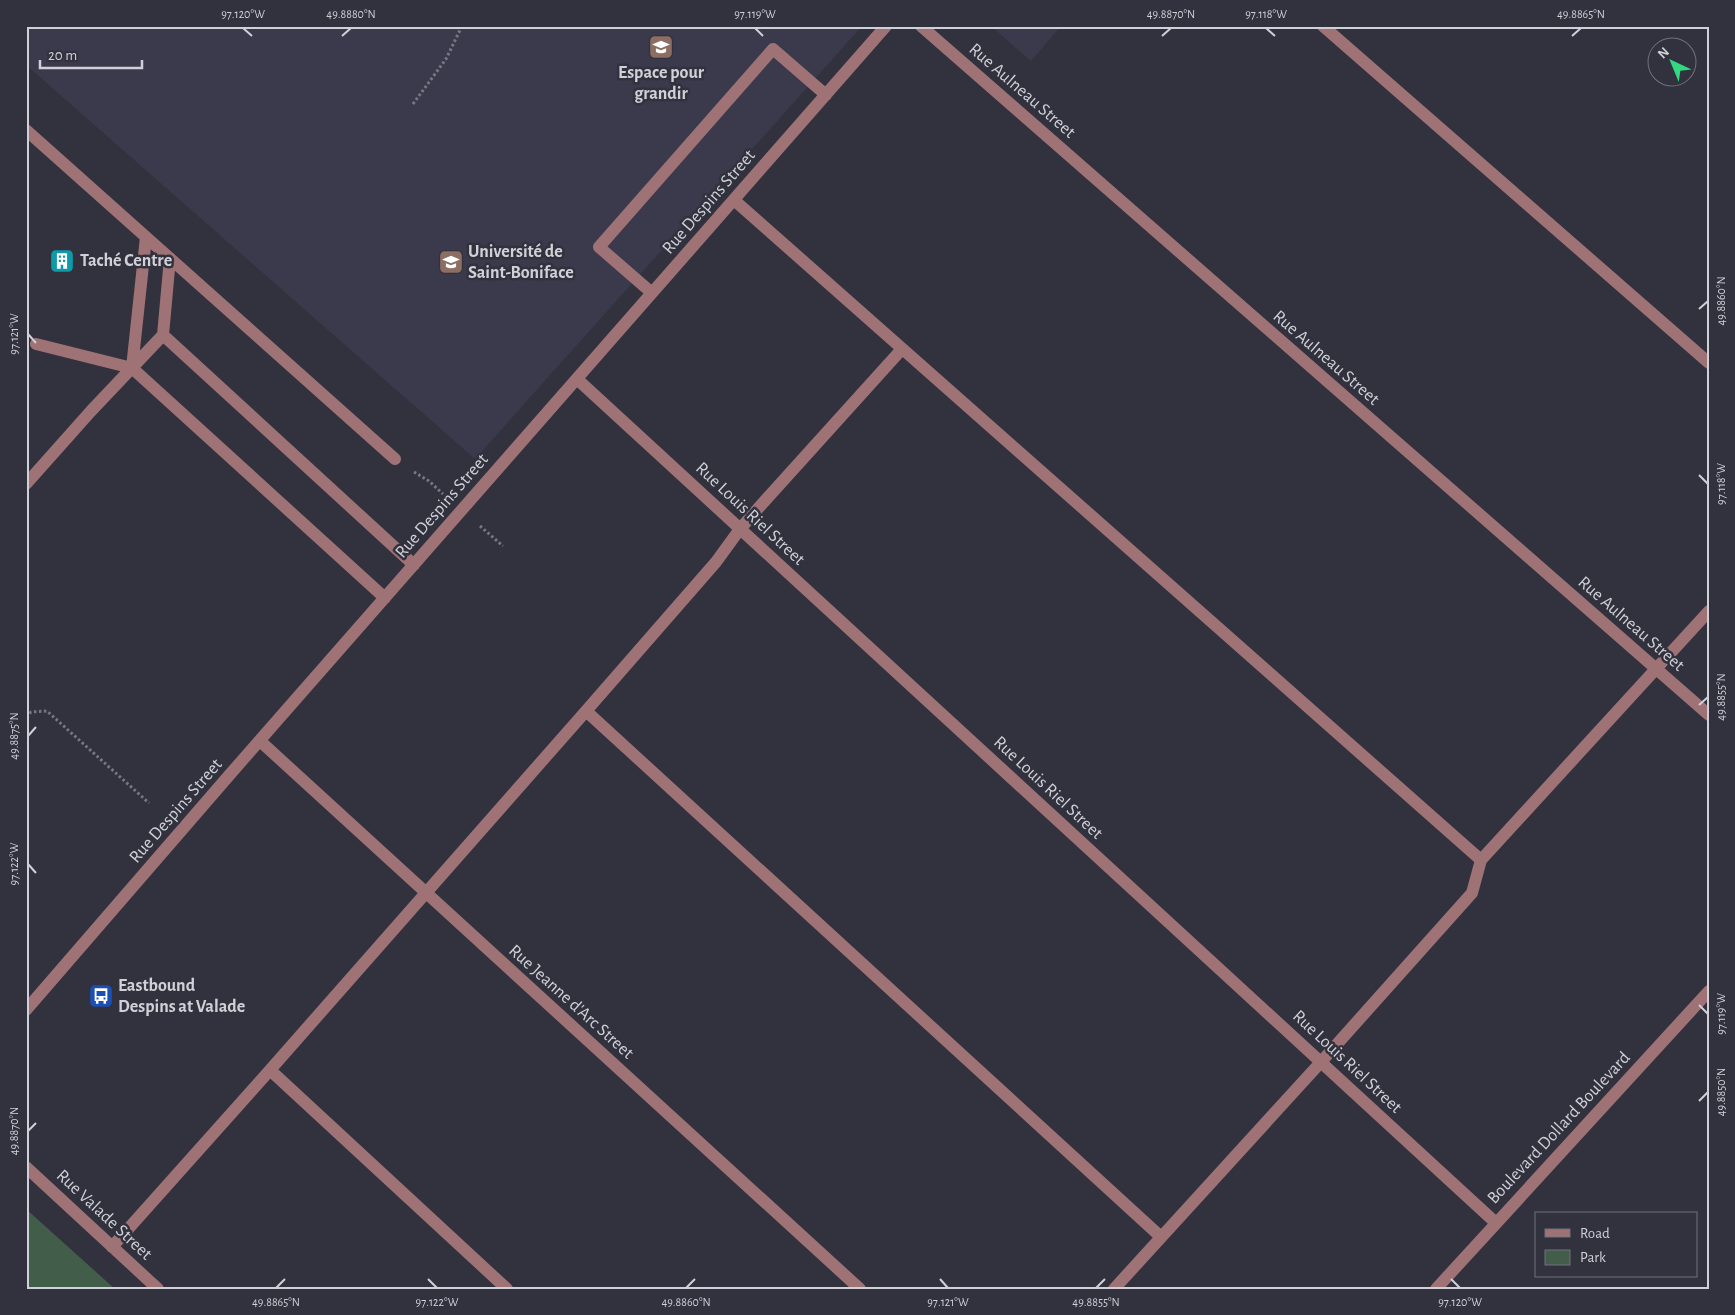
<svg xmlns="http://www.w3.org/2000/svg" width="1735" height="1315" viewBox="0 0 1735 1315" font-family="'Alegreya Sans',sans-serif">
	<rect width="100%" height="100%" fill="#32323e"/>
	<!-- built -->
	<path fill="#3b3a4c" d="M26,26H862L475,459L26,65Z
		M991,26H1061L1031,61Z"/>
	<!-- green -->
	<path fill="#425d4a" d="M26,1209L115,1289H26Z"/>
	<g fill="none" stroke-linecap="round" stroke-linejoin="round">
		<!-- path -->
		<path stroke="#787882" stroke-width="3" stroke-dasharray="2.5 2.5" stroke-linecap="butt" d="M413,104L446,59L462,26
			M414,472L429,481L443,494
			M480,526L503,546
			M26,717L31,712L47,711L149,803"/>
		<!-- minor -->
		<path stroke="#9f7376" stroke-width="12" d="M921,26L1709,715
			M1323,26L1709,363
			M26,130L395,459
			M734,200L1481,860
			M652,293L599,247L773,49L826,95
			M163,335L414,565
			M36,344L132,368L385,598
			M132,368L146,237
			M577,379L1496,1223
			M26,484L91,411L163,335L170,258
			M586,711L1161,1237
			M260,741L860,1289
			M26,1010L232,772L886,26
			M270,1070L507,1289
			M26,1167L158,1289
			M112,1247L270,1070L586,711L716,562L740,529L762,504L902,349
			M1114,1289L1321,1062L1472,893L1481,860L1709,611
			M1436,1289L1709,991"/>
	</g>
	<!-- ticks -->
	<path fill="none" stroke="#d0d0d8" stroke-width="2" d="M243,28L252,36M755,28L763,36M1266,28L1275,36M342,36L351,28M1162,36L1171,28M1572,36L1581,28M1699,309L1708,301M28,334L36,343M1699,475L1708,484M1699,705L1708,697M28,736L36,727M28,864L36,873M1699,1005L1708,1014M1699,1101L1708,1092M28,1131L36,1123M428,1279L437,1288M940,1279L948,1288M1451,1279L1460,1288M276,1288L285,1279M686,1288L695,1279M1096,1288L1105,1279"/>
	<!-- icons -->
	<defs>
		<symbol id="school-square" viewBox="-11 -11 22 22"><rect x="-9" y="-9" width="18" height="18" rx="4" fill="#8d6e63" stroke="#32323e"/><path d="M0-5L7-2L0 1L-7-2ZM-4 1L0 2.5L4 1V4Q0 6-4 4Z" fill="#fff"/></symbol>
		<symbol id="building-square" viewBox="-11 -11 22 22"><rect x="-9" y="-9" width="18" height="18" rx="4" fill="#0f9aa8" stroke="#32323e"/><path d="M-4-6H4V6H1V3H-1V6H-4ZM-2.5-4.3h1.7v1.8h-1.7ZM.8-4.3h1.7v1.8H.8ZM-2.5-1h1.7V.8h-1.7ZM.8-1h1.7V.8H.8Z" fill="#fff"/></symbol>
		<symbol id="university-square" viewBox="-11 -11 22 22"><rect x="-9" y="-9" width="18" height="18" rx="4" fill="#8d6e63" stroke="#32323e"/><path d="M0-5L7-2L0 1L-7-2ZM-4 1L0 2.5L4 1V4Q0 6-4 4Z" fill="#fff"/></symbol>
		<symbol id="bus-square" viewBox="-11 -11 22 22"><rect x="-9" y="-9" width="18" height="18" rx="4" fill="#1a4fb4" stroke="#32323e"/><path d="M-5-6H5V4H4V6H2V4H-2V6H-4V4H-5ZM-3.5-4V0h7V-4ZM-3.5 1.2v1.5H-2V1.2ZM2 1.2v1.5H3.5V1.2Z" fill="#fff"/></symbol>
	</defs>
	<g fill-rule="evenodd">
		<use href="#school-square" x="647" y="33" width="28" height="28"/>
		<use href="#building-square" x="48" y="247" width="28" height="28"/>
		<use href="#university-square" x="437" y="248" width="28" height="28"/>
		<use href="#bus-square" x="87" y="982" width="28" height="28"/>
	</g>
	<g text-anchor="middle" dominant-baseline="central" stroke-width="5" stroke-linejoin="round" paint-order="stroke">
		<!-- poi labels -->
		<g font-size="18" font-weight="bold" fill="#d0d0d8" stroke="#32323e" text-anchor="start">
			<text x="661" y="73" text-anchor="middle">Espace pour<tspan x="661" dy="21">grandir</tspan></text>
			<text x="468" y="252">Université de<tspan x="468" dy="21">Saint-Boniface</tspan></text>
			<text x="80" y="261">Taché Centre</text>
			<text x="118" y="986">Eastbound<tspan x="118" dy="21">Despins at Valade</tspan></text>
		</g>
		<!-- street labels -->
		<g font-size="18" fill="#d0d0d8" stroke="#32323e">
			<text transform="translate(1022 91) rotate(41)">Rue Aulneau Street</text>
			<text transform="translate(709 202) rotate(-49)">Rue Despins Street</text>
			<text transform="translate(1326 358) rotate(41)">Rue Aulneau Street</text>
			<text transform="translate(442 506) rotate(-49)">Rue Despins Street</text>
			<text transform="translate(750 514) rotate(43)">Rue Louis Riel Street</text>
			<text transform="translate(1631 624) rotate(41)">Rue Aulneau Street</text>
			<text transform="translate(1048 788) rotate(43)">Rue Louis Riel Street</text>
			<text transform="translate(176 811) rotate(-49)">Rue Despins Street</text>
			<text transform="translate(571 1002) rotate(42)">Rue Jeanne d'Arc Street</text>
			<text transform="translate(1347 1062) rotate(43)">Rue Louis Riel Street</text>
			<text transform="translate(1559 1128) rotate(-47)">Boulevard Dollard Boulevard</text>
			<text transform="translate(104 1215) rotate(43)">Rue Valade Street</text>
		</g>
	</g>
	<!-- border -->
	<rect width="1735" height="1315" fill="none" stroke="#32323e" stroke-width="55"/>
	<!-- legend -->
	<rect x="1535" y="1212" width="162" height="65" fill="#32323e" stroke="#71717c"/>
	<rect x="1545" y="1229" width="25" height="8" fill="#9f7376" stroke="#71717c"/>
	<text x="1580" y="1238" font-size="15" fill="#d0d0d8">Road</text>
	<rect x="1545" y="1250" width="25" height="15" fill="#425d4a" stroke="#71717c"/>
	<text x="1580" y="1262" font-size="15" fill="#d0d0d8">Park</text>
	<!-- north arrow -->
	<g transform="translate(1672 62) rotate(316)"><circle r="24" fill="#32323e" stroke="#71717c"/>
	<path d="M0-4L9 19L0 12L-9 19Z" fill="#32d882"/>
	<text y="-8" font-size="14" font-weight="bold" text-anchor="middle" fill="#d0d0d8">N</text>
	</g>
	<!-- scale -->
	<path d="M40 60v8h102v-8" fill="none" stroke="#d0d0d8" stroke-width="2.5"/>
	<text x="48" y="60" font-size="15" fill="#d0d0d8" stroke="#32323e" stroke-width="4" paint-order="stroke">20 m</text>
	<rect x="28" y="28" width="1680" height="1260" fill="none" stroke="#d0d0d8" stroke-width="2"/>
	<g font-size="12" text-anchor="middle" fill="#d0d0d8">
		<text x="243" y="18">97.120°W</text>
		<text x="351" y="18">49.8880°N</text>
		<text x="755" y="18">97.119°W</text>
		<text x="1171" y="18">49.8870°N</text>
		<text x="1266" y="18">97.118°W</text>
		<text x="1581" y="18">49.8865°N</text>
		<text transform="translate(1721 301) rotate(-90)" y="4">49.8860°N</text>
		<text transform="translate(14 334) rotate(-90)" y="4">97.121°W</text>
		<text transform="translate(1721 484) rotate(-90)" y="4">97.118°W</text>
		<text transform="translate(1721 697) rotate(-90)" y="4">49.8855°N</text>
		<text transform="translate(14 736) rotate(-90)" y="4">49.8875°N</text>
		<text transform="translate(14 864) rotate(-90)" y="4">97.122°W</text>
		<text transform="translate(1721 1014) rotate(-90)" y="4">97.119°W</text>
		<text transform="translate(1721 1092) rotate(-90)" y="4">49.8850°N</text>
		<text transform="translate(14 1131) rotate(-90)" y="4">49.8870°N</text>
		<text x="276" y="1306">49.8865°N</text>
		<text x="437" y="1306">97.122°W</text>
		<text x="686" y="1306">49.8860°N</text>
		<text x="948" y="1306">97.121°W</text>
		<text x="1096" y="1306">49.8855°N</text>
		<text x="1460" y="1306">97.120°W</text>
	</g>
</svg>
